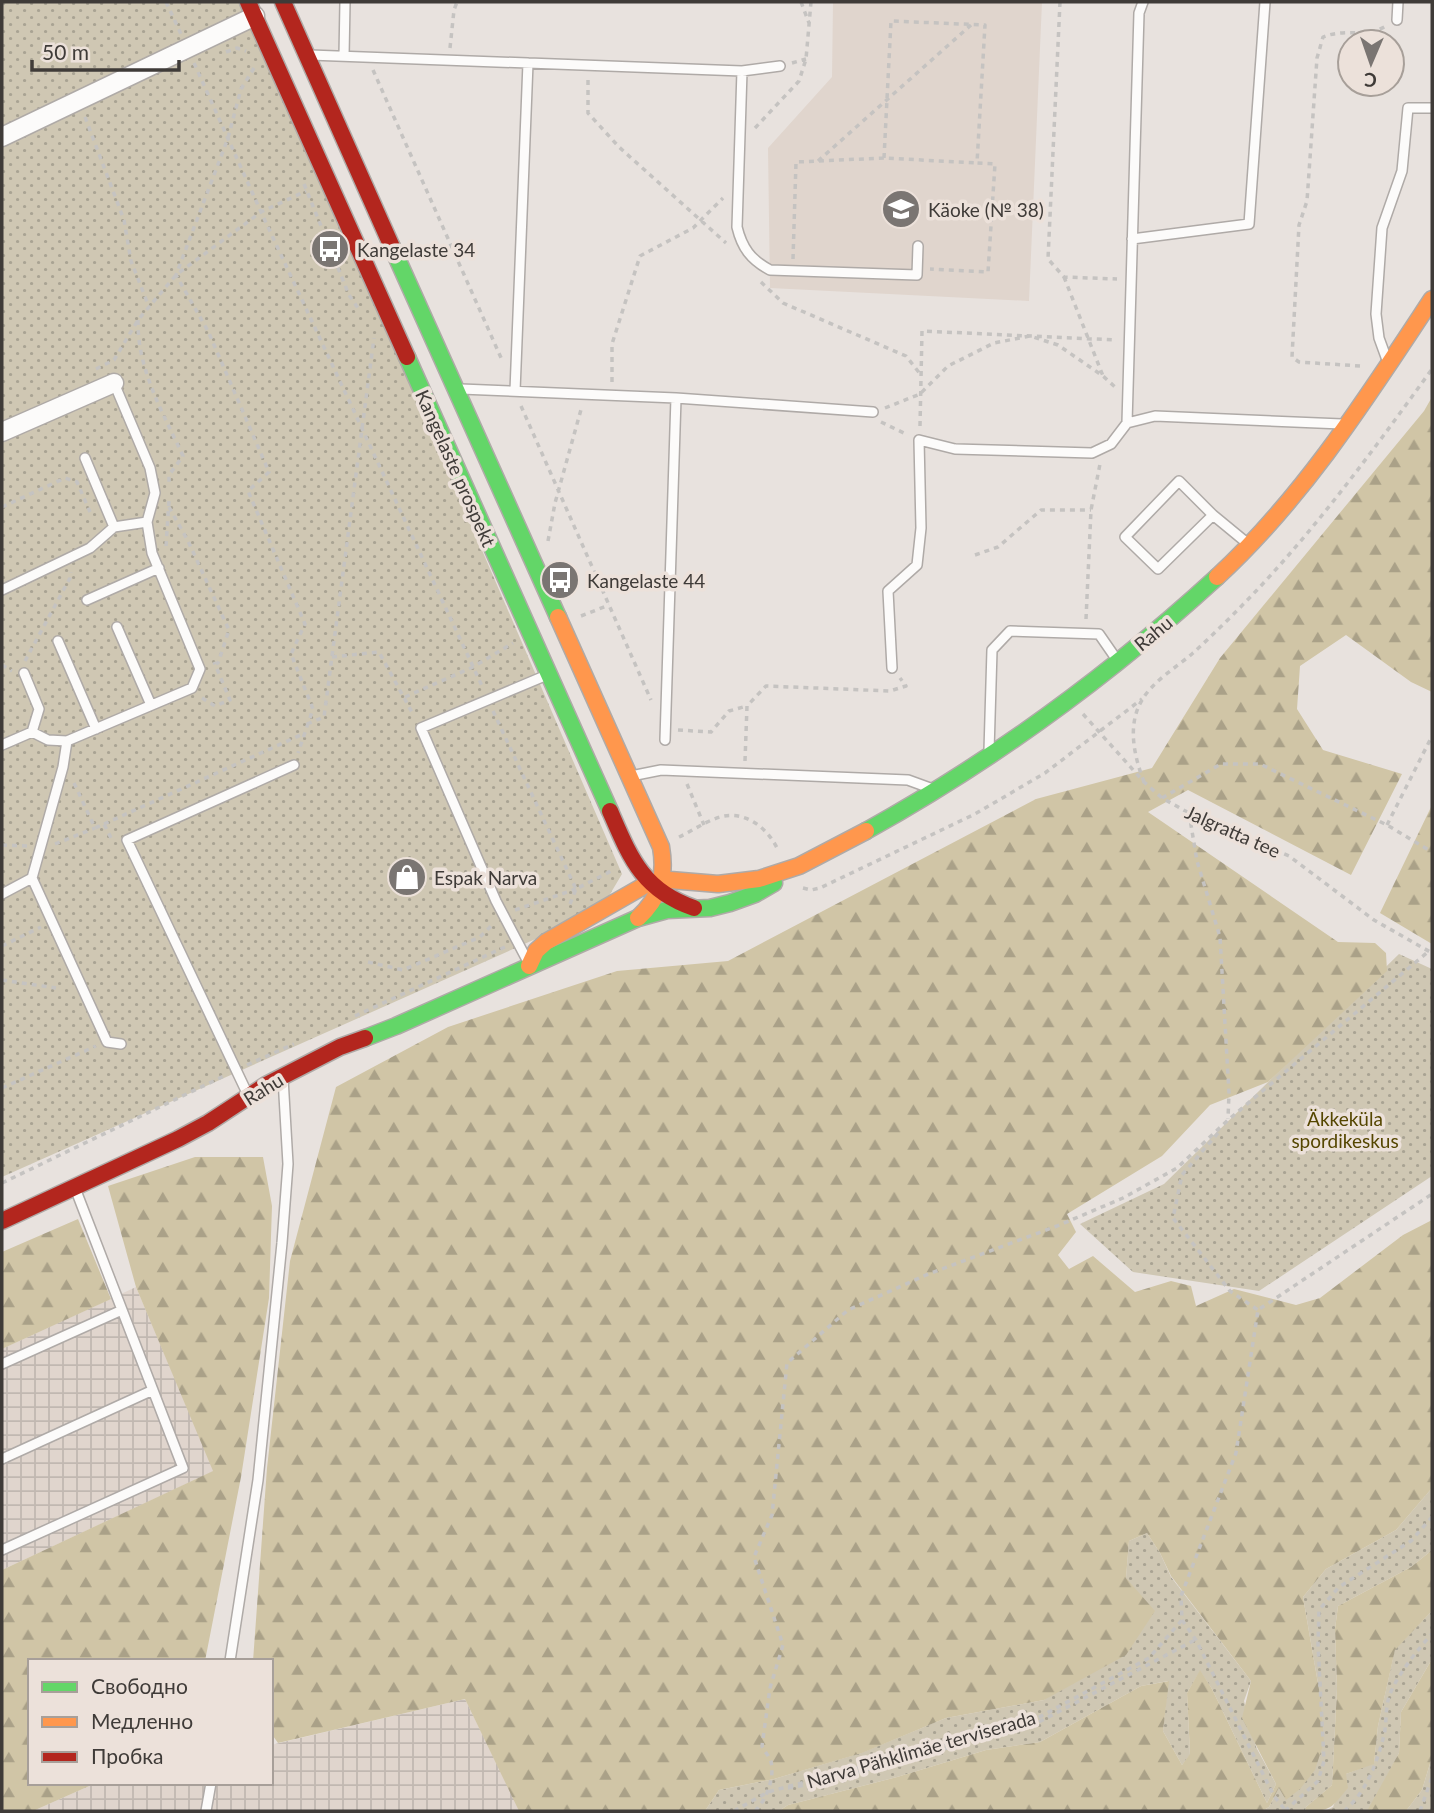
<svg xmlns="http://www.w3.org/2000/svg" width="1434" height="1813" viewBox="0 0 1434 1813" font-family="Lato,sans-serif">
	<defs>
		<pattern id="industrial-grid" width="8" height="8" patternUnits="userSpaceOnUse" patternTransform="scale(1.75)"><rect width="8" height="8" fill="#e0d5cd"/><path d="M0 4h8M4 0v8" fill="none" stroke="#c1b8b1"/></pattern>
		<pattern id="grass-dots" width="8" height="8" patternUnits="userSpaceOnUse" patternTransform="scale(1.75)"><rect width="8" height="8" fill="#cfc7b3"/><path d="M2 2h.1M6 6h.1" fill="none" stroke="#a9a393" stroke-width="1.8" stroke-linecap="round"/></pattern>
		<pattern id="forest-firs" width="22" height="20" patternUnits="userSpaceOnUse" patternTransform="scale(1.75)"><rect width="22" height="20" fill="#d0c5a6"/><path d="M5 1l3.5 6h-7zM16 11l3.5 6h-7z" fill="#aaa188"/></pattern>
	</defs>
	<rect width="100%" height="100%" fill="#e8e2de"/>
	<!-- built -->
	<path fill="#e0d5cd" d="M833,2H1042L1029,301L770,288L768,148L832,77Z"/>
	<!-- industrial -->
	<path fill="url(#industrial-grid)" d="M136,1287L214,1471L2,1570V1349Z
		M465,1699L520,1811H33L96,1783H271V1745Z"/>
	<!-- grass -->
	<path fill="url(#grass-dots)" d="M2,2H245L622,874L606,901L558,929L2,1177Z
		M1399,954L1432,969V1176L1259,1291L1133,1272L1080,1224L1164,1184Z
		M1432,1488V1550L1411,1567L1338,1606L1335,1629L1337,1689L1332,1785L1306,1807L1305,1811H1262L1269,1807L1279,1788L1320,1695L1303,1597L1326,1569L1396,1530Z
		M1147,1533L1160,1553L1171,1577L1251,1681L1244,1701L1256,1747L1276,1784L1267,1803L1212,1689L1200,1671L1187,1693L1190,1755L1182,1765L1163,1731L1168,1681L1141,1686L1040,1742L986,1750L897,1777L788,1805L779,1811H705L719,1790L774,1779L861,1753L946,1718L1044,1700L1126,1578L1129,1541Z
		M1432,1611V1659L1401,1712L1399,1753L1370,1809L1367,1811H1325L1333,1807L1346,1774L1374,1763L1378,1726L1395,1649Z
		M1432,1757V1811H1406L1422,1790Z"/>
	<!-- forest -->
	<path fill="url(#forest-firs)" d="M1432,397V692L1411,682L1346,635L1300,666L1297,709L1323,750L1402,774L1351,875L1188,790L1148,812L1338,942L1375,943L1386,953L1387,971L1268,1082L1210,1105L1162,1156L1067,1214L1076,1232L1058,1255L1069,1269L1093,1256L1135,1292L1171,1281L1191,1286L1196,1306L1234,1289L1296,1305L1320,1298L1403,1235L1432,1220V1488L1396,1530L1326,1569L1303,1597L1320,1695L1324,1742L1315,1770L1300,1789L1286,1800L1279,1788L1269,1807L1262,1811H779L788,1805L897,1777L986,1750L1040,1742L1141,1686L1169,1681L1163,1731L1182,1765L1190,1754L1187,1693L1200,1670L1212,1689L1267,1803L1276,1784L1242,1718L1251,1681L1171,1576L1160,1553L1147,1533L1129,1541L1126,1578L1155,1611L1126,1655L1044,1700L946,1718L862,1753L774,1779L719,1790L705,1811H519L465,1699L278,1743L271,1733V1661H253L267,1468L290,1261L336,1087L448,1027L617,971L728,961L1036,799L1152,768L1220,658L1424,411Z
		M1432,805V944L1380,913Z
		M195,1157H263L272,1206L269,1298L241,1477L205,1661H30V1783H96L33,1811H2V1570L213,1471L136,1287L108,1186Z
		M78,1219L111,1299L2,1349V1252Z
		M1432,1550V1611L1395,1650L1378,1726L1374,1764L1346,1774L1348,1788C1331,1808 1332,1811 1305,1811L1306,1807L1332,1785L1337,1689L1335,1629L1338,1606L1411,1567Z
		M1432,1659V1757L1422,1790L1406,1811H1367L1399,1753L1401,1712Z"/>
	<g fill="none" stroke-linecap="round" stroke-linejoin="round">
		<defs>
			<path id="lane" d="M1397,20L1398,2
				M310,55L742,71L780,66
				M344,56L345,2
				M742,71L737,227C742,248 751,260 770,270L917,275L918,246
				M1132,239L1249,224L1265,2
				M1387,360L1379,338L1376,314L1382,228L1402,171L1408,108H1432
				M461,389L676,398L873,412
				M515,391L528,63
				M1127,423L1139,13L1143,2
				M85,458L114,527
				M1213,515L1158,569L1125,537L1179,481L1213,515L1247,543
				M2,590L90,548L114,527L147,522L155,493L150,468L114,383
				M87,600L159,568
				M117,627L151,705
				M58,641L96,729
				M892,668L888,591L917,565L921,528L919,440L955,449L1092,453L1111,444L1127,423L1155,416L1342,424
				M24,673L39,709L32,732
				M665,740L676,398
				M2,745L32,732L48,740L67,741
				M989,751L992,650L1010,631L1099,634L1117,660
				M631,776L661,770L908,780L930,788
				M32,878L63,767L67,741L192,688L200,669L152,553L147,522
				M2,894L32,878L107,1042L121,1044
				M527,960L496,901L421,728L547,675
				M248,1095L127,840L294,765
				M2,1364L122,1310
				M2,1459L153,1390
				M2,1550L183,1468L75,1188
				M230,1661L258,1480L282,1243L288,1164L283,1078
				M206,1811L211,1783"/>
			<path id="street" d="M2,137L255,16
				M2,432L114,383"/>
			<path id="fast" d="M392,247L558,617
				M407,357L610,811
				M866,831C992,761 1110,675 1217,577
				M365,1038L396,1026L638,918L667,910L710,908L730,903L755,894L774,883"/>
			<path id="slow" d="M1217,577C1303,498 1368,396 1432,299
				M558,617L661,847C666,876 660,898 638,918
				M529,966L536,951L546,942L647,884L670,880L718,884L759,879L799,866L866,831"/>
			<path id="jam" d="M248,2L407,357
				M283,2L392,247
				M610,811C630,857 642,890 694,908
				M2,1221L178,1139L208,1123L266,1085L340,1047L365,1038"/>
		</defs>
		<!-- lane casing -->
		<use href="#lane" stroke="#afaaa7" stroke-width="12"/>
		<!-- street casing -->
		<use href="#street" stroke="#afaaa7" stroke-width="21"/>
		<!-- fast casing -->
		<use href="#fast" stroke="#afaaa7" stroke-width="19"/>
		<!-- slow casing -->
		<use href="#slow" stroke="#afaaa7" stroke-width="19"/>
		<!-- jam casing -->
		<use href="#jam" stroke="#afaaa7" stroke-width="19"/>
		<!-- path -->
		<path stroke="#c5c3c1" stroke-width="3.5" stroke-dasharray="5 5" stroke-linecap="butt" d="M166,2L181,34
			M801,2L809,23
			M1060,2L1048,259L1064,277L1117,279
			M450,48L454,10L457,2
			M226,52L237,48L246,51
			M194,63L261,212L483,688
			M792,63L806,59
			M254,68L241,89L228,138L176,275L208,331L269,472L248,491L305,624L291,654L313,709L298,753
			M373,70L502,360
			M588,80V113L619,147L726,243
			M85,117L124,220L131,261L149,307
			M755,128L799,81L806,59L811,2
			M884,158L891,21L985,25L977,163L995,164L988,272L930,269
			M818,161L971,25
			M304,184L349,295L360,311
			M793,259L796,162L884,158L977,163
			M1064,277L1103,376
			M761,282L783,303L906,356L921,375
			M138,320C137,369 163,413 183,456L169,475V486
			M1360,366L1299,362L1292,357L1299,225L1307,201L1317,58L1323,37C1345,28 1366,38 1386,26
			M96,369L114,360L138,320L176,275L261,212L306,191
			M612,382V344L640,256L693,228L723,198
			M521,406L651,700
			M885,408L920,394L948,366L994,343L1030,336L1058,345L1103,376L1115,387
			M881,422L908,435
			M920,426L922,331L1116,340
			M2,507L65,478L77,482L90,512
			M169,507L188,541L229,630L218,663L216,664
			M548,541L555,503L582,406
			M166,546L169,501
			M975,555L998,547L1041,510H1091
			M581,616L609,605
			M1086,619L1091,510L1100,464
			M332,657L379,652L414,716
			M25,661L70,578L71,572
			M2,665L12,671
			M405,697L473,667L513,643
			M202,698L215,706L230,700L214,662
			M493,711L576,889L613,870
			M1083,714L1144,782L1162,798L1189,813L1289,856L1374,920L1432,953
			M307,724L324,717L374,338
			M678,730L711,732L729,711L747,706
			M745,761L747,706L766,686L890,691L906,686L900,678
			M1144,782C1134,756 1127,725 1142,700C1153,681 1177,667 1193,653C1215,633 1237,611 1257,590C1322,521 1377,445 1432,369
			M74,783L95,828L104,824L113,842
			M687,784L704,825
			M1162,798L1221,764H1260L1387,825L1432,852
			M1189,813L1197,861L1220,937L1229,1093L1228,1119
			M104,824L303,734
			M1387,825L1432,736
			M679,837C692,831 706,821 720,817C745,810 768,828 778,850
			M55,844L95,828
			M2,845L28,846
			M803,888L811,890L820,888L975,814L1045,773L1142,699
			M570,904L576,889
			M515,910L576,889
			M2,946L41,927
			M368,962L403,970L480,937L494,923
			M2,980L56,988
			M355,1016L507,946
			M247,1065L294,1044
			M2,1088L96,1046
			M1218,1133L1182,1175L1173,1218L1230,1291L1258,1310
			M2,1183L224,1076
			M1182,1620L1196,1640L1274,1796L1286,1811
			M788,1788L818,1783L1035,1724L1195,1640
			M734,1811L768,1792L1034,1720L1149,1658L1182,1620L1181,1596L1236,1453L1258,1310L1432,1194
			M755,1811C766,1801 775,1777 771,1762C770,1757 764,1751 762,1746L770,1688L783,1645L754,1557L772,1515L787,1363L848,1310L926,1275L1057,1226L1123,1198L1177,1168L1228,1120L1429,951
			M1285,1811L1318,1781L1324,1761L1318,1644L1319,1610L1339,1587L1411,1541L1432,1517
			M1344,1811C1366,1793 1377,1763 1384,1735C1387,1723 1385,1709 1389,1697C1395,1678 1418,1649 1432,1634
			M1420,1811L1432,1777"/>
		<!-- lane -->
		<use href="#lane" stroke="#fcfbfa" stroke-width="9"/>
		<!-- street -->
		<use href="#street" stroke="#fcfbfa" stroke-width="18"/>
		<!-- fast -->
		<use href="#fast" stroke="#63d668" stroke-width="16"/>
		<!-- slow -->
		<use href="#slow" stroke="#ff974d" stroke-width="16"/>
		<!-- jam -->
		<use href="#jam" stroke="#b3261e" stroke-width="16"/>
	</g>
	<!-- icons -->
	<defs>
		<symbol id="school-disc" viewBox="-11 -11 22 22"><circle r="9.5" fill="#7a7572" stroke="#ece1da"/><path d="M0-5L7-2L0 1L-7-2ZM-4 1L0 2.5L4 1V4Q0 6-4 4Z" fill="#fff"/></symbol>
		<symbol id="bus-disc" viewBox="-11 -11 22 22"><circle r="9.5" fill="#7a7572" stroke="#ece1da"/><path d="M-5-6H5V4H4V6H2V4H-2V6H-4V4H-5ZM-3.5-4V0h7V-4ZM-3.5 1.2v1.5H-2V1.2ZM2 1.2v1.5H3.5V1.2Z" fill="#fff"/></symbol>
		<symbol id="shop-disc" viewBox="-11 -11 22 22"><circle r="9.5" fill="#7a7572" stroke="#ece1da"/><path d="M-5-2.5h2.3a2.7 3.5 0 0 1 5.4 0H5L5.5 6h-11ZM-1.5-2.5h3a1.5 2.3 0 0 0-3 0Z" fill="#fff"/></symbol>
	</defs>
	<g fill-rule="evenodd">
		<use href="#school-disc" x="879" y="187" width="44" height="44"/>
		<use href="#bus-disc" x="308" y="227" width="44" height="44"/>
		<use href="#bus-disc" x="538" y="558" width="44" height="44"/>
		<use href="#shop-disc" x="385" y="855" width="44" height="44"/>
	</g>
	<g text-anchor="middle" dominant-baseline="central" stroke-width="7" stroke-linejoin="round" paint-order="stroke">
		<!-- poi labels -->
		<g font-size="19" fill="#3f3b38" stroke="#ece1da" text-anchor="start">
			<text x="928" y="209">Käoke (№ 38)</text>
			<text x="357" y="249">Kangelaste 34</text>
			<text x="587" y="580">Kangelaste 44</text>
			<text x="434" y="877">Espak Narva</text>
		</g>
		<!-- street labels -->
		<g font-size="19" fill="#3f3b38" stroke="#ece1da">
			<text transform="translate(456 468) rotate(66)">Kangelaste prospekt</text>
			<text transform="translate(1153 633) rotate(-40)">Rahu</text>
			<text transform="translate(1233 831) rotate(24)">Jalgratta tee</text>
			<text transform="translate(263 1089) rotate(-32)">Rahu</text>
			<text transform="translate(921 1749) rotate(-16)">Narva Pähklimäe terviserada</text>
		</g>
		<!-- park labels -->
		<g font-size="19" fill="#554600" stroke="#ece1da">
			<text x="1345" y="1118">Äkkeküla<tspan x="1345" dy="22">spordikeskus</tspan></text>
		</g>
	</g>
	<!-- border -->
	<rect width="1434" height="1813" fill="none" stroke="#3f3b38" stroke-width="7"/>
	<!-- legend -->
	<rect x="28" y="1659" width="245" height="126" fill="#ece1da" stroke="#a79f99" stroke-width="2"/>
	<rect x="42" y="1682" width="35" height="10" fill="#63d668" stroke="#a79f99" stroke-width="2"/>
	<text x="91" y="1694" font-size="21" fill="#3f3b38">Свободно</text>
	<rect x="42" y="1717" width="35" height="10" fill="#ff974d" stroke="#a79f99" stroke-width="2"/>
	<text x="91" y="1729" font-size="21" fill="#3f3b38">Медленно</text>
	<rect x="42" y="1752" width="35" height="10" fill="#b3261e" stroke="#a79f99" stroke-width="2"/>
	<text x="91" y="1764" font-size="21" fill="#3f3b38">Пробка</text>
	<!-- north arrow -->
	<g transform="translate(1371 63) rotate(182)"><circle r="33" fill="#ece1da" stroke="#a79f99" stroke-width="2"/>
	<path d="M0-5L12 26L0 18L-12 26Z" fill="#7a7572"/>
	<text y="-10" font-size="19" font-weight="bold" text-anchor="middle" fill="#3f3b38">С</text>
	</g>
	<!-- scale -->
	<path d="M32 60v10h147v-10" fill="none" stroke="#3f3b38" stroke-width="3.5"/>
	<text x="42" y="60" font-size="21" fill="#3f3b38" stroke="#ece1da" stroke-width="5" paint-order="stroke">50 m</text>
</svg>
